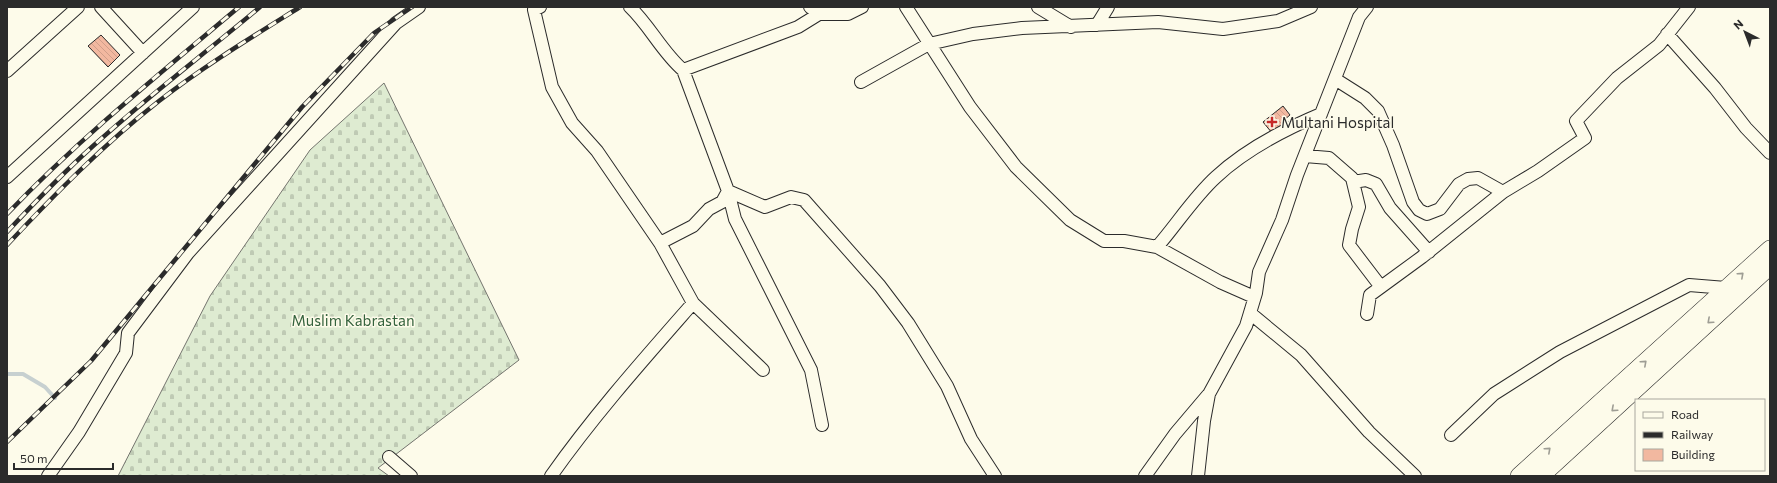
<svg xmlns="http://www.w3.org/2000/svg" width="1777" height="483" viewBox="0 0 1777 483" font-family="Commissioner,sans-serif">
	<defs>
		<pattern id="cemetery-stones" width="16" height="16" patternUnits="userSpaceOnUse"><rect width="16" height="16" fill="#deebd1"/><path d="M2 7V4a2 2 0 0 1 4 0v3zM10 15v-3a2 2 0 0 1 4 0v3z" fill="#bfcab4"/></pattern>
		<pattern id="building-back-hatch" width="6" height="6" patternUnits="userSpaceOnUse"><rect width="6" height="6" fill="#f2b8a0"/><path d="M-1 5l2 2M0 0l6 6M5-1l2 2" fill="none" stroke="#d09e8a"/></pattern>
	</defs>
	<rect width="100%" height="100%" fill="#fdfbea"/>
	<!-- cemetery -->
	<path fill="url(#cemetery-stones)" stroke="#74746e" d="M384,83L519,360L378,468L389,476H118L210,296L310,150Z"/>
	<g fill="none" stroke-linecap="round" stroke-linejoin="round">
		<!-- stream -->
		<path stroke="#c7d0d0" stroke-width="4" d="M7,374H23L45,387L55,398"/>
	</g>
	<!-- building -->
	<path fill="url(#building-back-hatch)" stroke="#2b2b2b" d="M101,35L120,55L108,67L88,46Z
		M1283,106L1290,115L1284,120L1291,128L1277,139L1263,122Z"/>
	<g fill="none" stroke-linecap="round" stroke-linejoin="round">
		<defs>
			<path id="minor" d="M101,7L143,53
				M540,7L534,10L552,87L572,123L597,151L660,243L693,303C644,359 594,415 551,476
				M630,7C650,26 662,52 683,70L728,191L722,202L709,209L693,226L660,243
				M810,7L819,14H848L862,7
				M906,7L970,107L1016,167L1070,220L1104,241H1124L1157,247L1220,282L1254,297
				M1038,7L1071,27
				M1097,25L1108,7
				M1667,34L1715,88L1746,128L1770,153
				M683,70L798,27L819,14
				M7,71L78,7
				M1335,79L1365,98L1378,111L1393,145L1413,202L1419,210L1427,214L1440,209L1459,184L1468,179L1478,178L1503,192
				M861,82L929,44L973,34L1022,28L1158,22L1223,29L1278,21L1311,7
				M1305,156L1329,158L1352,178L1359,207L1352,229L1349,245L1381,287
				M7,177L193,7
				M1353,182L1366,180L1376,184L1390,208L1429,252
				M728,191L765,207L791,197L804,200L880,286L908,323L947,386L971,439L995,476
				M728,191L735,219L811,370L822,425
				M1157,247C1177,224 1194,197 1216,177C1246,149 1283,130 1321,114
				M693,303L763,370
				M1250,313L1301,355L1369,432L1415,476
				M1367,314L1370,295L1422,257L1503,192L1538,171L1585,138L1576,121L1617,78L1659,45L1689,7
				M1451,435L1494,394L1560,352L1689,285L1726,288
				M389,457L411,476
				M48,476L79,432L126,353L128,333L188,253L396,23L419,7
				M1145,476L1175,434L1208,395
				M1198,476L1204,421L1209,394L1246,326L1256,293L1259,272L1282,220L1297,175L1359,17L1367,7"/>
			<path id="secondary" d="M1519,476L1770,249
				M1541,476L1770,266"/>
		</defs>
		<!-- minor casing -->
		<use href="#minor" stroke="#2b2b2b" stroke-width="14"/>
		<!-- secondary casing -->
		<use href="#secondary" stroke="#2b2b2b" stroke-width="18"/>
		<!-- minor -->
		<use href="#minor" stroke="#fdfbea" stroke-width="12"/>
		<!-- secondary -->
		<use href="#secondary" stroke="#fdfbea" stroke-width="17"/>
		<defs>
			<path id="rail" d="M7,214C80,138 158,75 239,7
				M7,232C35,202 63,173 93,146C147,97 204,54 260,7
				M7,245C55,194 104,144 159,101C204,66 252,37 300,7
				M7,442L91,361L302,107L374,33L412,7"/>
		</defs>
		<!-- rail casing -->
		<use href="#rail" stroke="#2b2b2b" stroke-width="4.5"/>
		<!-- rail -->
		<use href="#rail" stroke="#fdfbea" stroke-width="3" stroke-dasharray="9" stroke-linecap="butt"/>
	</g>
	<!-- one-way arrows -->
	<defs><path id="oneway-chevron" d="M-2-3.5L2.5 0L-2 3.5" fill="none" stroke-width="1.6" stroke-linecap="round" stroke-linejoin="round"/></defs>
	<g stroke="#9e9d94">
		<use href="#oneway-chevron" transform="translate(1741 275) rotate(-42)"/>
		<use href="#oneway-chevron" transform="translate(1710 321) rotate(138)"/>
		<use href="#oneway-chevron" transform="translate(1644 363) rotate(-42)"/>
		<use href="#oneway-chevron" transform="translate(1614 409) rotate(138)"/>
		<use href="#oneway-chevron" transform="translate(1548 450) rotate(-42)"/>
	</g>
	<!-- markers -->
	<path fill="#c62828" stroke="#fdfbea" stroke-width="1.5" d="M1270 116h4v4h4v4h-4v4h-4v-4h-4v-4h4z"/>
	<g text-anchor="middle" dominant-baseline="central" stroke-width="3" stroke-linejoin="round" paint-order="stroke">
		<!-- poi labels -->
		<g font-size="15" fill="#2b2b2b" stroke="#fdfbea" text-anchor="start">
			<text x="1281" y="122">Multani Hospital</text>
		</g>
		<!-- park labels -->
		<g font-size="15" fill="#34623c" stroke="#fdfbea">
			<text x="353" y="320">Muslim Kabrastan</text>
		</g>
	</g>
	<!-- border -->
	<rect width="1777" height="483" fill="none" stroke="#2b2b2b" stroke-width="16"/>
	<!-- legend -->
	<rect x="1635" y="399" width="130" height="72" fill="#fdfbea" stroke="#a9a89e"/>
	<rect x="1643" y="412" width="20" height="6" fill="#fdfbea" stroke="#a9a89e"/>
	<text x="1671" y="419" font-size="12" fill="#2b2b2b">Road</text>
	<rect x="1643" y="432" width="20" height="6" fill="#2b2b2b" stroke="#a9a89e"/>
	<text x="1671" y="439" font-size="12" fill="#2b2b2b">Railway</text>
	<rect x="1643" y="449" width="20" height="12" fill="#f2b8a0" stroke="#a9a89e"/>
	<text x="1671" y="459" font-size="12" fill="#2b2b2b">Building</text>
	<!-- north arrow -->
	<g transform="translate(1745 32) rotate(318)" stroke="#fdfbea" stroke-width="3" paint-order="stroke">
	<path d="M0-3L7 15L0 10L-7 15Z" fill="#2b2b2b"/>
	<text y="-6" font-size="11" font-weight="bold" text-anchor="middle" fill="#2b2b2b">N</text>
	</g>
	<!-- scale -->
	<path d="M14 463v6h99v-6" fill="none" stroke="#2b2b2b" stroke-width="2"/>
	<text x="20" y="463" font-size="12" fill="#2b2b2b" stroke="#fdfbea" stroke-width="3" paint-order="stroke">50 m</text>
</svg>
